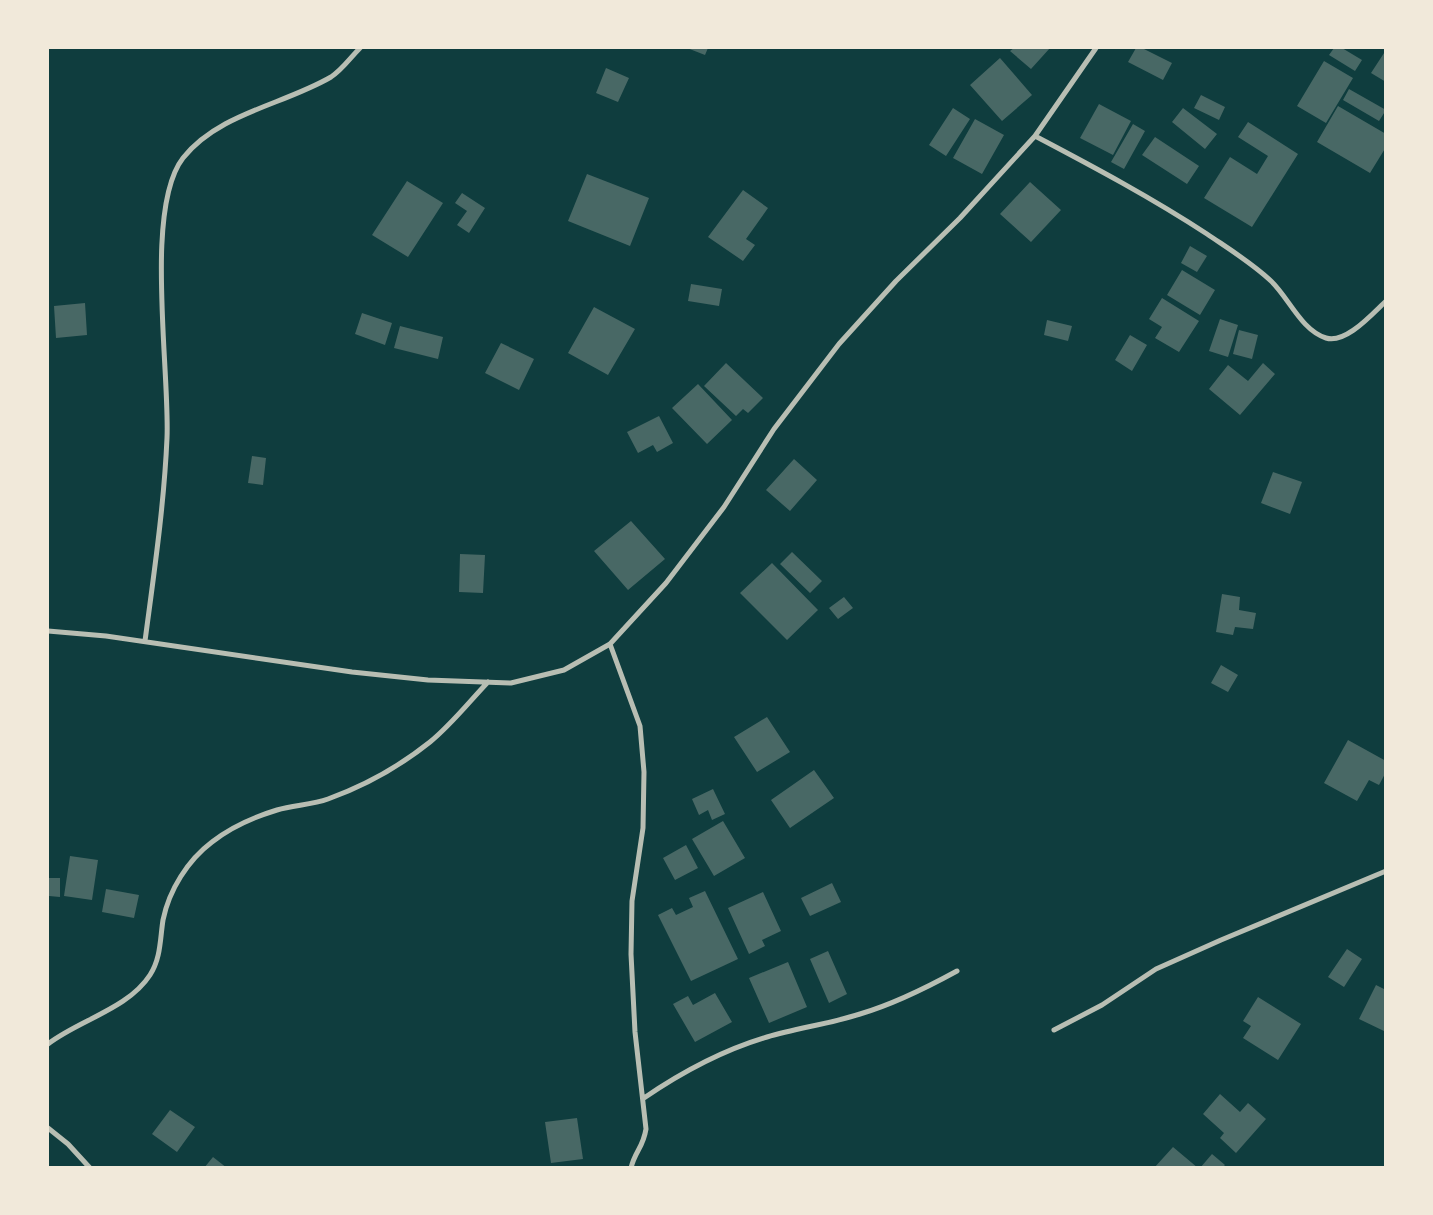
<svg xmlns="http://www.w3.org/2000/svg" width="1433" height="1215" viewBox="0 0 1433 1215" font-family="'Asap Condensed',sans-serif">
	<rect width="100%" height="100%" fill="#0f3d3e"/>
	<!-- building -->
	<path fill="#486865" d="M687,48H708L705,55Z
		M1014,48H1050L1031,69L1010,51Z
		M1136,48H1142L1172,63L1163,80L1128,62Z
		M1334,48H1342L1362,60L1355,71L1329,55Z
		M1386,50V82L1371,73Z
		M1000,58L1032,95L1002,121L970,85Z
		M1324,61L1353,78L1326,123L1297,106Z
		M606,68L629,78L618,102L596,93Z
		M1349,89L1386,110L1379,121L1343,100Z
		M1201,95L1225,107L1219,120L1194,108Z
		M1099,104L1131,121L1113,155L1080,138Z
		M1338,106L1386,134V147L1370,173L1317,142Z
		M953,108L970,119L946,156L929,145Z
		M1183,108L1217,134L1205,149L1172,122Z
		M975,119L1004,135L982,174L953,158Z
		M1248,122L1298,154L1252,227L1204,198L1230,157L1257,174L1268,156L1238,137Z
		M1133,124L1145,131L1124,169L1111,162Z
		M1155,137L1199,166L1187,184L1142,155Z
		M587,174L649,198L630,246L568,221Z
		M407,181L443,203L408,257L372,235Z
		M1030,182L1061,210L1031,242L1000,214Z
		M743,190L768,208L746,239L755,245L743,261L708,237Z
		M462,193L485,208L469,233L457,225L467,211L455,203Z
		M1190,246L1207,256L1197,272L1181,263Z
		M1182,270L1215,290L1200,315L1167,295Z
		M691,284L722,289L719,306L688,301Z
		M1162,298L1199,321L1179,352L1155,338L1162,327L1149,319Z
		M85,303L87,335L56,338L54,306Z
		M594,307L635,329L608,375L568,353Z
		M362,313L392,323L385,345L355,334Z
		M1220,319L1238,325L1228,357L1209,351Z
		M1047,320L1072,326L1068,341L1044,335Z
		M400,326L443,337L438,359L394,348Z
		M1239,330L1258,335L1252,359L1233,354Z
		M1130,335L1147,345L1132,371L1115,360Z
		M501,343L534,359L519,390L485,373Z
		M726,363L763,398L748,413L743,409L736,416L704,386Z
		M1263,363L1275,374L1240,415L1209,389L1228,365L1248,381Z
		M698,384L732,420L707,444L672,408Z
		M659,416L673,443L657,452L653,445L638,453L627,432Z
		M252,456L266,458L263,485L248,483Z
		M794,459L817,480L790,511L766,490Z
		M1273,472L1302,482L1290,514L1261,503Z
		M631,521L665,559L628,590L594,551Z
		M792,552L822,581L810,593L780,564Z
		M460,554L485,555L483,593L459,592Z
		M772,563L818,610L787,640L740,593Z
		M1222,594L1240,597L1239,610L1256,613L1253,629L1235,627L1233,635L1216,632Z
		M844,597L853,608L838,619L829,608Z
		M1221,665L1238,675L1228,692L1211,683Z
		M767,717L790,752L757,772L734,737Z
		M1348,740L1386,761V772L1379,785L1369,780L1357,801L1324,783Z
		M814,770L834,798L790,828L771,800Z
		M713,789L725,814L712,820L708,810L699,815L692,799Z
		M723,821L745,858L714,876L692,839Z
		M686,845L698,868L675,880L663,858Z
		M70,856L98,860L92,900L64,896Z
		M49,878H60V897L49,896Z
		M832,883L841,902L810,916L801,898Z
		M106,889L139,895L134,918L102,912Z
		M705,891L738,959L691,981L658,915L672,908L676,915L693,907L689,898Z
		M763,892L781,931L762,940L765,946L749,954L728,908Z
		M1347,949L1362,959L1344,987L1328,977Z
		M828,951L847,994L829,1003L810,959Z
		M788,962L807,1007L769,1023L749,978Z
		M1376,985L1386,990V1032L1359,1019Z
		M715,993L732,1022L695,1042L673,1004L688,996L693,1005Z
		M1258,997L1301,1024L1278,1060L1243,1038L1251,1026L1243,1021Z
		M1220,1094L1240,1112L1248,1103L1266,1119L1236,1153L1220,1138L1224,1133L1203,1114Z
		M170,1110L195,1127L177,1152L152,1134Z
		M577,1118L583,1159L551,1163L545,1122Z
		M1173,1147L1198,1168H1154Z
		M1212,1154L1225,1165L1222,1168H1200Z
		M213,1157L227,1168H204Z"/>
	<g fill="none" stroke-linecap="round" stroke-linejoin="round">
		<!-- minor -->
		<path stroke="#b8beb3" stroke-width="5" d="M1035,136C1094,167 1152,198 1207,234C1229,249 1252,263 1271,281C1289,298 1301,330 1326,338C1346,344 1372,314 1386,301
			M48,631L106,636L352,672L428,680L511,683L564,670L610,644L666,583L724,507L774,429L839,344L896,281L960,218L1035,136L1096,48
			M145,641C154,573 164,506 167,438C170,372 144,208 183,158C219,113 283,105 331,77C342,70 351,57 360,48
			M610,644L640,726L644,772L643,828L632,901L631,954L635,1032L646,1129C643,1148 635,1151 631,1168
			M1054,1030L1102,1005L1156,969L1221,940L1386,871
			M48,1044C79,1020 128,1009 150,975C161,958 160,939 163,920C169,890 188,860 212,842C231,827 254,817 277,810C293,805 312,805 328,799C364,786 400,766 430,742C451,725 469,702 488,682
			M644,1098C682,1072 723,1050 767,1037C797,1028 829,1024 860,1014C894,1004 926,988 957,971
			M48,1128L68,1144L90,1168"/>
	</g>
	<!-- border -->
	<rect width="1433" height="1215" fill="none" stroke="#f1e9da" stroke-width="98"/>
</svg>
